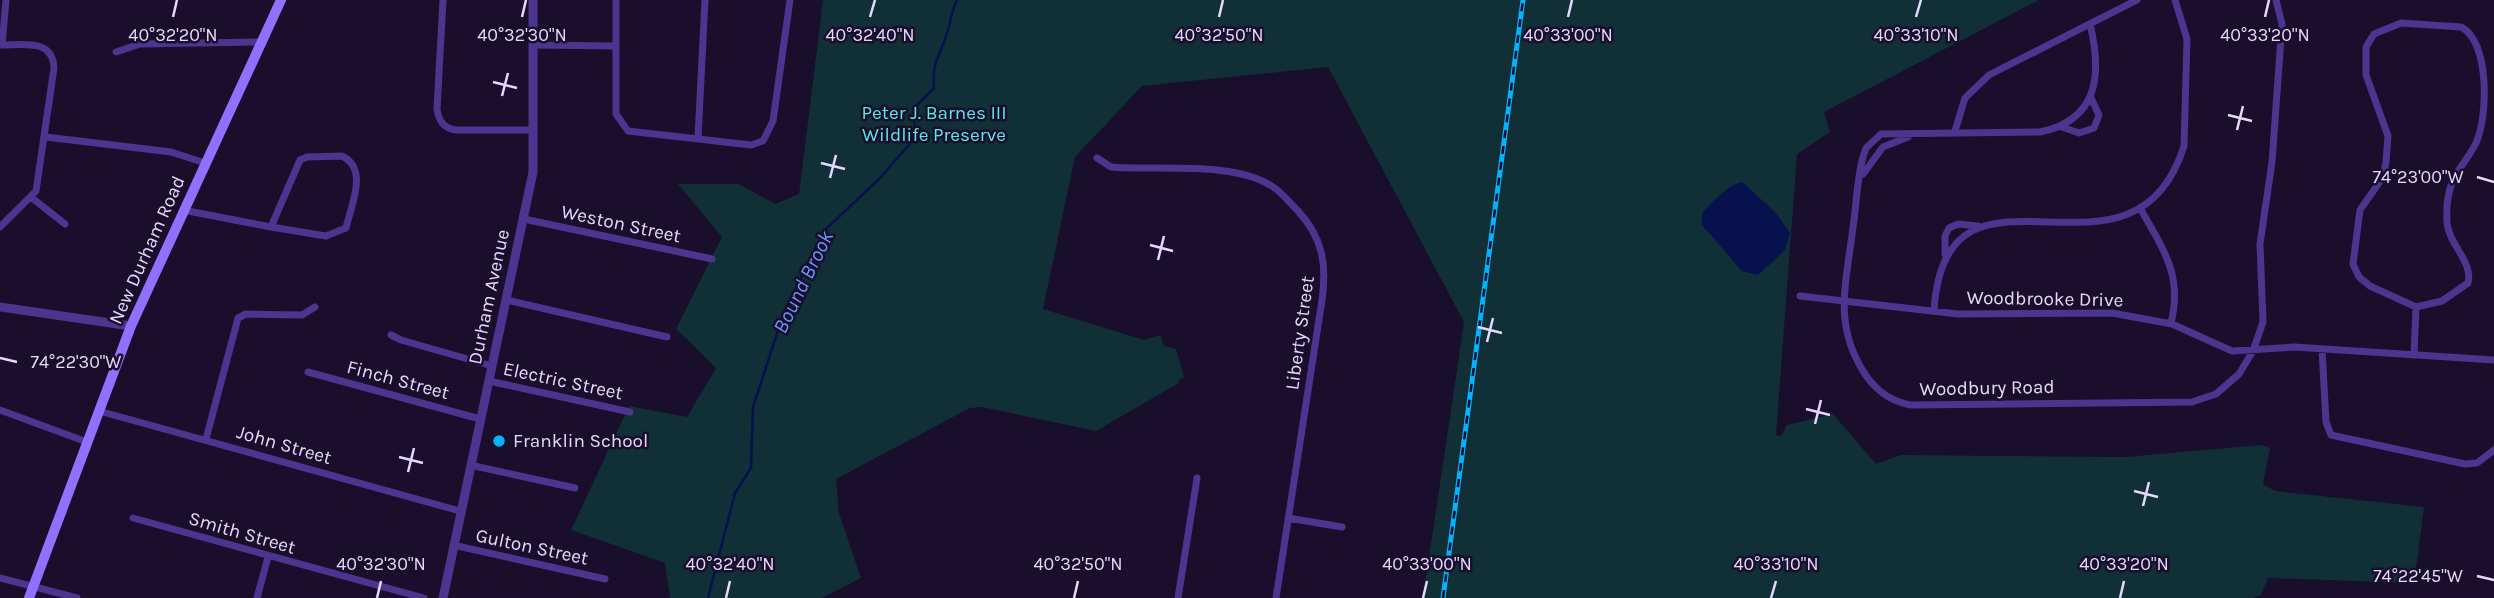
<svg xmlns="http://www.w3.org/2000/svg" width="2494" height="598" viewBox="0 0 2494 598" font-family="Karla,sans-serif">
	<rect width="100%" height="100%" fill="#190e2b"/>
	<!-- green -->
	<path fill="#112f36" d="M823,0H2039L1824,112L1830,132L1797,154L1776,435L1781,436L1787,425L1833,414L1876,464L1901,455L2125,457L2261,445L2270,448L2263,484L2275,491L2424,507L2414,583L2268,578L2261,595L2253,598H1423L1464,322L1328,67L1142,86L1075,157L1043,309L1144,340L1160,335L1164,346L1176,349L1184,377L1178,380L1179,383L1096,431L982,407L970,408L836,479L839,513L861,578L822,598H670L665,563L571,530L629,406L687,417L716,368L676,329L722,237L678,184H739L775,204L799,194Z"/>
	<!-- water -->
	<path fill="#06114d" d="M1742,182L1775,212L1790,233L1785,250L1758,275L1742,271L1702,225V213C1712,202 1728,185 1742,182Z"/>
	<g fill="none" stroke-linecap="round" stroke-linejoin="round">
		<!-- stream -->
		<path stroke="#06114d" stroke-width="2.5" d="M708,598L735,493L751,468L753,407L784,312L825,230L880,178L914,139L915,107L934,88C932,59 940,58 947,33C951,21 951,12 957,0"/>
		<!-- minor -->
		<path stroke="#4b358e" stroke-width="7" d="M443,0L437,109C439,121 443,128 456,130H534
			M616,0V114L628,131L751,145L763,141L773,121L790,0
			M2401,23L2461,27C2490,41 2488,117 2476,143C2463,169 2450,172 2447,206C2447,213 2446,222 2448,228C2452,247 2473,263 2468,283L2442,301L2416,307L2370,286L2359,277L2353,264L2360,210L2383,177L2386,162L2388,136L2366,75V47L2374,34Z
			M2090,24C2102,74 2099,120 2040,132L1881,134L1866,148C1857,171 1857,203 1853,227C1846,285 1832,326 1867,377C1878,392 1893,402 1911,405L2192,402L2216,394L2239,374L2253,351L2263,322L2260,244L2272,162L2282,24L2276,0
			M0,45C22,45 53,38 54,68L36,191L0,227
			M2,45L6,0
			M533,45L616,46
			M116,52L140,44L261,42
			M2059,126L2079,133L2094,128L2099,115L2091,98
			M1955,131L1965,98L1989,75L2137,0
			M46,137L171,152L205,163
			M698,138L705,0
			M342,156C369,169 351,205 346,228L326,236L271,227L300,160L307,157Z
			M1097,158L1111,167C1156,171 1232,161 1270,185C1281,191 1289,202 1298,211C1323,238 1327,265 1322,300L1276,598
			M1863,174L1883,147L1908,137
			M32,198L65,224
			M2140,208C2163,249 2183,275 2171,323
			M183,210L271,227
			M524,219L712,259
			M1945,254V236L1949,228L1958,224L1978,226
			M1800,296L1958,314L2112,313L2172,324L2232,351L2294,347L2494,360
			M506,300L667,337
			M1934,311C1945,130 2133,309 2184,146L2187,39L2175,0
			M391,335L401,340L492,366
			M2322,349L2326,422L2331,435L2465,464L2477,463L2494,450
			M2414,355L2416,307
			M308,372L480,419
			M489,381L630,412
			M0,410L87,442
			M99,411L460,511
			M206,439L238,318L246,314L302,315L315,307
			M470,465L575,488
			M133,518L424,598
			M1288,518L1342,527
			M453,545L605,579
			M0,578L77,598
			M257,598L268,557
			M1178,598L1197,478"/>
		<!-- tertiary -->
		<path stroke="#4b358e" stroke-width="9" d="M0,307L131,326
			M443,598L533,172V0"/>
		<!-- secondary -->
		<path stroke="#916fff" stroke-width="10" d="M29,598L131,326L281,0"/>
		<defs>
			<path id="rail" d="M1443,598L1523,0"/>
		</defs>
		<!-- rail casing -->
		<use href="#rail" stroke="#04b2ff" stroke-width="5"/>
		<!-- rail -->
		<use href="#rail" stroke="#190e2b" stroke-width="2.5" stroke-dasharray="8" stroke-linecap="butt"/>
	</g>
	<!-- ticks -->
	<path fill="none" stroke="#e5d8ff" stroke-width="2.5" d="M173,17L177,0M522,17L526,0M870,17L875,0M1219,17L1223,0M1568,17L1572,0M1916,17L1921,0M2265,17L2269,0M493,82L517,88M502,96L508,73M2228,115L2252,121M2237,130L2243,106M821,163L845,169M2477,177L2494,182M830,178L836,155M1150,245L1173,251M1158,260L1164,236M1478,327L1502,333M1487,342L1493,318M0,358L17,362M1806,409L1830,415M1815,424L1821,400M399,457L423,463M408,472L414,448M2134,491L2158,497M2143,506L2149,482M2477,576L2494,580M377,598L381,581M726,598L730,581M1074,598L1078,581M1423,598L1427,581M1771,598L1776,581M2120,598L2124,581"/>
	<!-- markers -->
	<circle fill="#04b2ff" stroke="#190e2b" stroke-width="2.5" cx="499" cy="441" r="7"/>
	<g text-anchor="middle" dominant-baseline="central" stroke-width="5" stroke-linejoin="round" paint-order="stroke">
		<!-- park labels -->
		<g font-size="19" fill="#58ebe5" stroke="#190e2b">
			<text x="934" y="113">Peter J. Barnes III<tspan x="934" dy="22">Wildlife Preserve</tspan></text>
		</g>
		<!-- street labels -->
		<g font-size="19" fill="#e5d8ff" stroke="#190e2b">
			<text transform="translate(621 224) rotate(12)">Weston Street</text>
			<text transform="translate(147 250) rotate(-66)">New Durham Road</text>
			<text transform="translate(489 297) rotate(-78)">Durham Avenue</text>
			<text transform="translate(2045 299) rotate(1)">Woodbrooke Drive</text>
			<text transform="translate(1300 333) rotate(-82)">Liberty Street</text>
			<text transform="translate(398 380) rotate(15)">Finch Street</text>
			<text transform="translate(563 381) rotate(12)">Electric Street</text>
			<text transform="translate(1987 388) rotate(-1)">Woodbury Road</text>
			<text transform="translate(284 445) rotate(16)">John Street</text>
			<text transform="translate(242 533) rotate(16)">Smith Street</text>
			<text transform="translate(532 547) rotate(12)">Gulton Street</text>
		</g>
		<!-- poi labels -->
		<g font-size="19" fill="#e5d8ff" stroke="#190e2b" text-anchor="start">
			<text x="513" y="441">Franklin School</text>
		</g>
		<!-- water labels -->
		<g font-size="21" font-style="italic" fill="#6698ff" stroke="#190e2b">
			<text transform="translate(803 282) rotate(-64)">Bound Brook</text>
		</g>
	</g>
	<g font-size="18" text-anchor="middle" fill="#e5d8ff" stroke="#190e2b" stroke-width="5" stroke-linejoin="round" paint-order="stroke">
		<text x="173" y="41">40°32'20"N</text>
		<text x="522" y="41">40°32'30"N</text>
		<text x="870" y="41">40°32'40"N</text>
		<text x="1219" y="41">40°32'50"N</text>
		<text x="1568" y="41">40°33'00"N</text>
		<text x="1916" y="41">40°33'10"N</text>
		<text x="2265" y="41">40°33'20"N</text>
		<text x="2418" y="183">74°23'00"W</text>
		<text x="76" y="368">74°22'30"W</text>
		<text x="381" y="570">40°32'30"N</text>
		<text x="730" y="570">40°32'40"N</text>
		<text x="1078" y="570">40°32'50"N</text>
		<text x="1427" y="570">40°33'00"N</text>
		<text x="1776" y="570">40°33'10"N</text>
		<text x="2124" y="570">40°33'20"N</text>
		<text x="2418" y="582">74°22'45"W</text>
	</g>
</svg>
